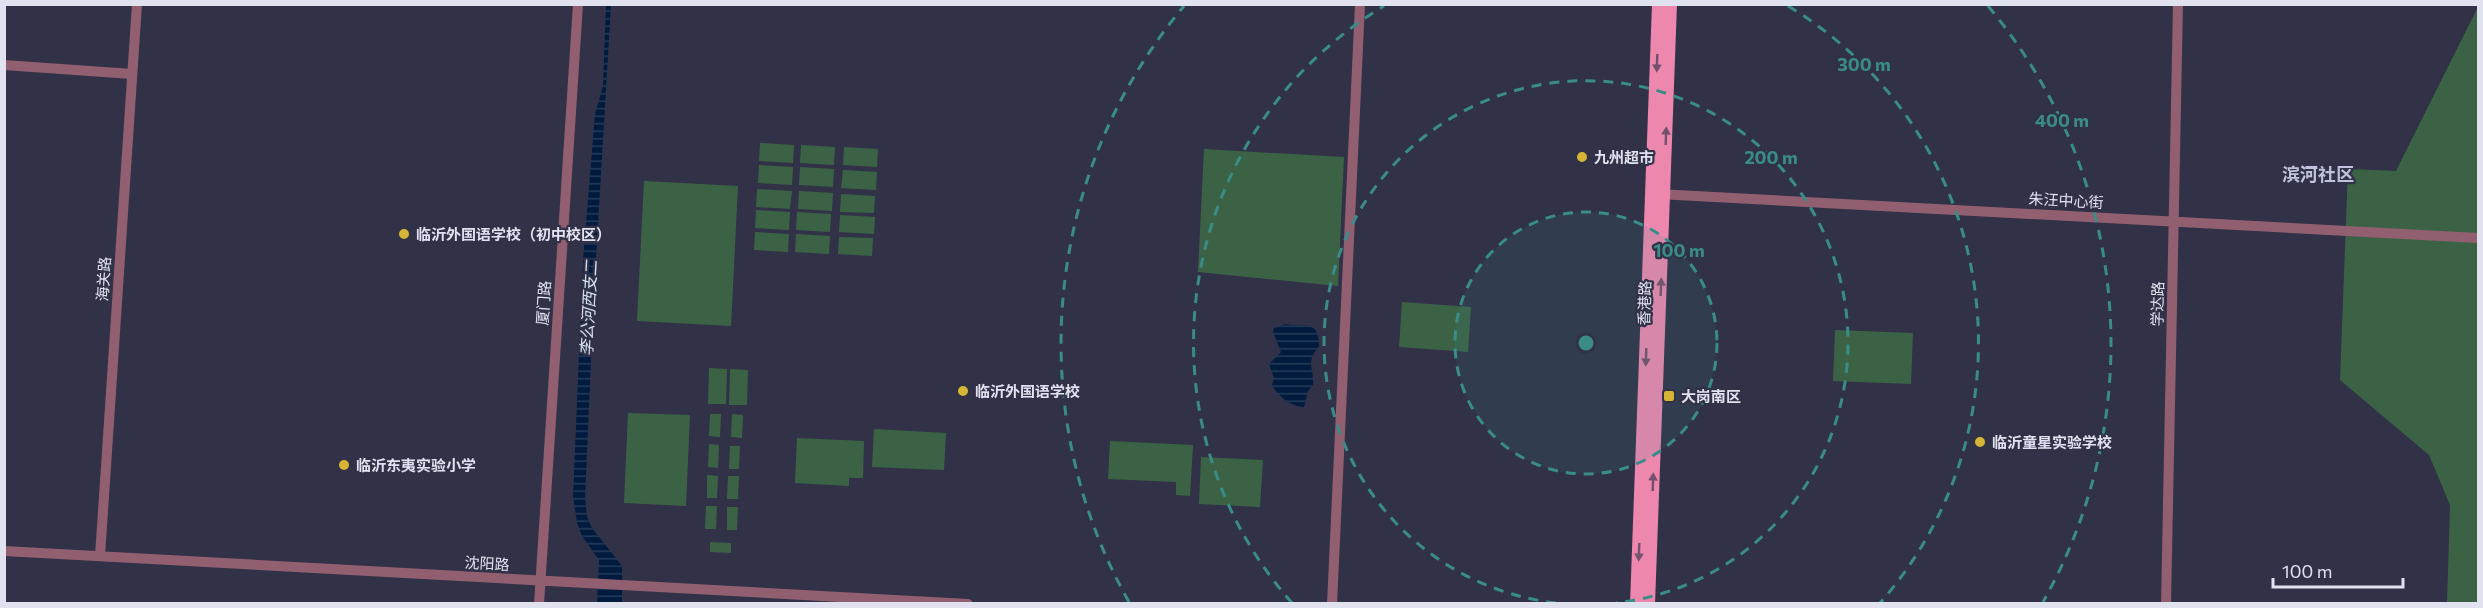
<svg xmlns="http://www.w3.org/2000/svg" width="2483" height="608" viewBox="0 0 2483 608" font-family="Commissioner,'Noto Sans SC',sans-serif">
	<defs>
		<pattern id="water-rules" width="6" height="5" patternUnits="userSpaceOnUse" patternTransform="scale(1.5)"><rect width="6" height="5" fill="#001b3e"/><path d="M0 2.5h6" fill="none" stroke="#253c5a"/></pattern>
	</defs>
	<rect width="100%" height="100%" fill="#313247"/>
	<!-- green -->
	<path fill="#3c6246" d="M2478,7V603H2447L2450,505L2429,455L2340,380L2348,169L2396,171Z
		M760,143L794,145L793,163L759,161Z
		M801,145L835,147L834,165L800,163Z
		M844,147L878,149L877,167L843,165Z
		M1204,149L1344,157L1338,286L1198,272Z
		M759,165L793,167L792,185L758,183Z
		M800,167L834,169L833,187L799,185Z
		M843,170L877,172L876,190L841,188Z
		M644,181L738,186L731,326L637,321Z
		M757,189L792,191L790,209L756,207Z
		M799,191L833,193L832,211L798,209Z
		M841,194L875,196L874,213L840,212Z
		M756,210L790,212L789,230L755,228Z
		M797,212L831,214L830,232L796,230Z
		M840,215L875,217L874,234L839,232Z
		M755,232L789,234L788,252L754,250Z
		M796,234L830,236L829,254L795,252Z
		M839,237L873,238L872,256L838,254Z
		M1402,302L1471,307L1468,352L1399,347Z
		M1835,330L1913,333L1911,384L1833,381Z
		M709,368L727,369L726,404H708Z
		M730,369L748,370L747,405H729Z
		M628,413L690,415L686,506L624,503Z
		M710,414H721L720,437L709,436Z
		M732,414L743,415L742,438L731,437Z
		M874,429L946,433L944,470L872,467Z
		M797,438L864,441L863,478H849V486L795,483Z
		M1110,441L1193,445L1190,496L1176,495V482L1108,479Z
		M709,444L719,445L718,468L708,467Z
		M730,446H740L739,469H729Z
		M1201,457L1263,460L1260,507L1199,504Z
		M707,475L718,476L717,498H707Z
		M728,476H739L738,499H727Z
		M706,506H717L716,529H705Z
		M727,507H738L737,530H727Z
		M710,542L731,543V553L710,552Z"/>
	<!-- water -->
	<path fill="url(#water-rules)" d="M606,5H611L594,292L585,498L587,517L592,528L622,566V603H597L599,560L582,536L577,523L573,496L583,260L595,114L603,86Z
		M1285,324C1303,328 1319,318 1319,346C1305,364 1314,366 1313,385L1308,391L1304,407C1292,407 1277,396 1272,385L1274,378L1269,364L1281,352L1273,332L1274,328Z"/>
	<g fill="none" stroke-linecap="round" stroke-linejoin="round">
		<!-- minor -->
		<path stroke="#925f71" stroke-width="10" d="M4,65L132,74
			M1658,194L2478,238
			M4,551L968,604
			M100,556L137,4
			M539,604L578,4
			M1332,604L1360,4
			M2166,604L2178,4"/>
		<!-- major -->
		<path stroke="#ed87ad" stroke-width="14" d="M1637,604L1659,4
			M1648,604L1670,4"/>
	</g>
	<!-- one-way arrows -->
	<defs><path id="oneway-solid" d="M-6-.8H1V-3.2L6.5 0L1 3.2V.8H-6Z" transform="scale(1.5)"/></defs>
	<g fill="#73506b">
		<use href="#oneway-solid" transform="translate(1657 63) rotate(92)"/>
		<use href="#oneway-solid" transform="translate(1666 136) rotate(-88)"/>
		<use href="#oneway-solid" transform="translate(1661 287) rotate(-88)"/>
		<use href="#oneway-solid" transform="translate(1646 357) rotate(92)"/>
		<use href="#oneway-solid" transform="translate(1653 482) rotate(-88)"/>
		<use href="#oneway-solid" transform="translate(1639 552) rotate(92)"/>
	</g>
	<!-- distance rings -->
	<circle cx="1586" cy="343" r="131" fill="#398c88" fill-opacity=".12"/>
	<g fill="none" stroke="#398c88" stroke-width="3" stroke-dasharray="10 8">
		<circle cx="1586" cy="343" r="131"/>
		<path d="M1556 603A262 262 0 1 1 1616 603"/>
		<path d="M1292 603A393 393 0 0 1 1384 6M1788 6A393 393 0 0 1 1880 603"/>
		<path d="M1129 602A525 525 0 0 1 1184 6M1988 6A525 525 0 0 1 2043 602"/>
	</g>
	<!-- markers -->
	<g fill="#d6b534" stroke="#313247" stroke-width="2">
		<circle cx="1582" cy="157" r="6"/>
		<circle cx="404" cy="234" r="6"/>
		<circle cx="963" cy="391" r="6"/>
		<rect x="1663" y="390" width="12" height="12" rx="3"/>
		<circle cx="1980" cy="442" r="6"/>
		<circle cx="344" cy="465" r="6"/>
	</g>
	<g text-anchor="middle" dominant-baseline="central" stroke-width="4.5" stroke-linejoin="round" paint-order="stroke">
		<!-- poi labels -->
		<g font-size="15" font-weight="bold" fill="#e1e2f0" stroke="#313247" text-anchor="start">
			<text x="1594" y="157">九州超市</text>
			<text x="416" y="234">临沂外国语学校（初中校区）</text>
			<text x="975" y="391">临沂外国语学校</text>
			<text x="1681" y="396">大岗南区</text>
			<text x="1992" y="442">临沂童星实验学校</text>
			<text x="356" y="465">临沂东夷实验小学</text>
		</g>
		<!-- street labels -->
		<g font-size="15" fill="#e1e2f0" stroke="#313247">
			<text transform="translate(2066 200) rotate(3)">朱汪中心街</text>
			<text transform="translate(103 279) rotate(-86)">海关路</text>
			<text transform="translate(543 303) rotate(-86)">厦门路</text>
			<text transform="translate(1644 303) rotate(-88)">香港路</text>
			<text transform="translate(2157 304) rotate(-89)">学达路</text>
			<text transform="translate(487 563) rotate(3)">沈阳路</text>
		</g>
		<!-- water labels -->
		<g font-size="16" font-style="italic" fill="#d5e1f0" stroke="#313247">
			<text transform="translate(588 308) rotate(-87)">李公河西支二</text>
		</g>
		<!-- quarter labels -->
		<g font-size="18" font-weight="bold" fill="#c1c3de" stroke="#313247">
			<text x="2318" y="174">滨河社区</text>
		</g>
	</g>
	<circle cx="1586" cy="343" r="9" fill="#398c88" stroke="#313247" stroke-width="3"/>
	<g font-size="18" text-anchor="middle" font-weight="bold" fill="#398c88" stroke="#313247" stroke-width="4.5" stroke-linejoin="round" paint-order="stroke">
		<text x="1864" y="71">300 m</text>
		<text x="2062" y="127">400 m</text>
		<text x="1771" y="164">200 m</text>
		<text x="1679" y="257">100 m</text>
	</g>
	<!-- border -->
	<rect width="2483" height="608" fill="none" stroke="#e1e2f0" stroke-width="12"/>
	<!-- scale -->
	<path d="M2273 578v9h130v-9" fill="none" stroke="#e1e2f0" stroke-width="3"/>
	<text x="2282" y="578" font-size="18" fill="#e1e2f0" stroke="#313247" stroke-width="4.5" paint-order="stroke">100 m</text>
</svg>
